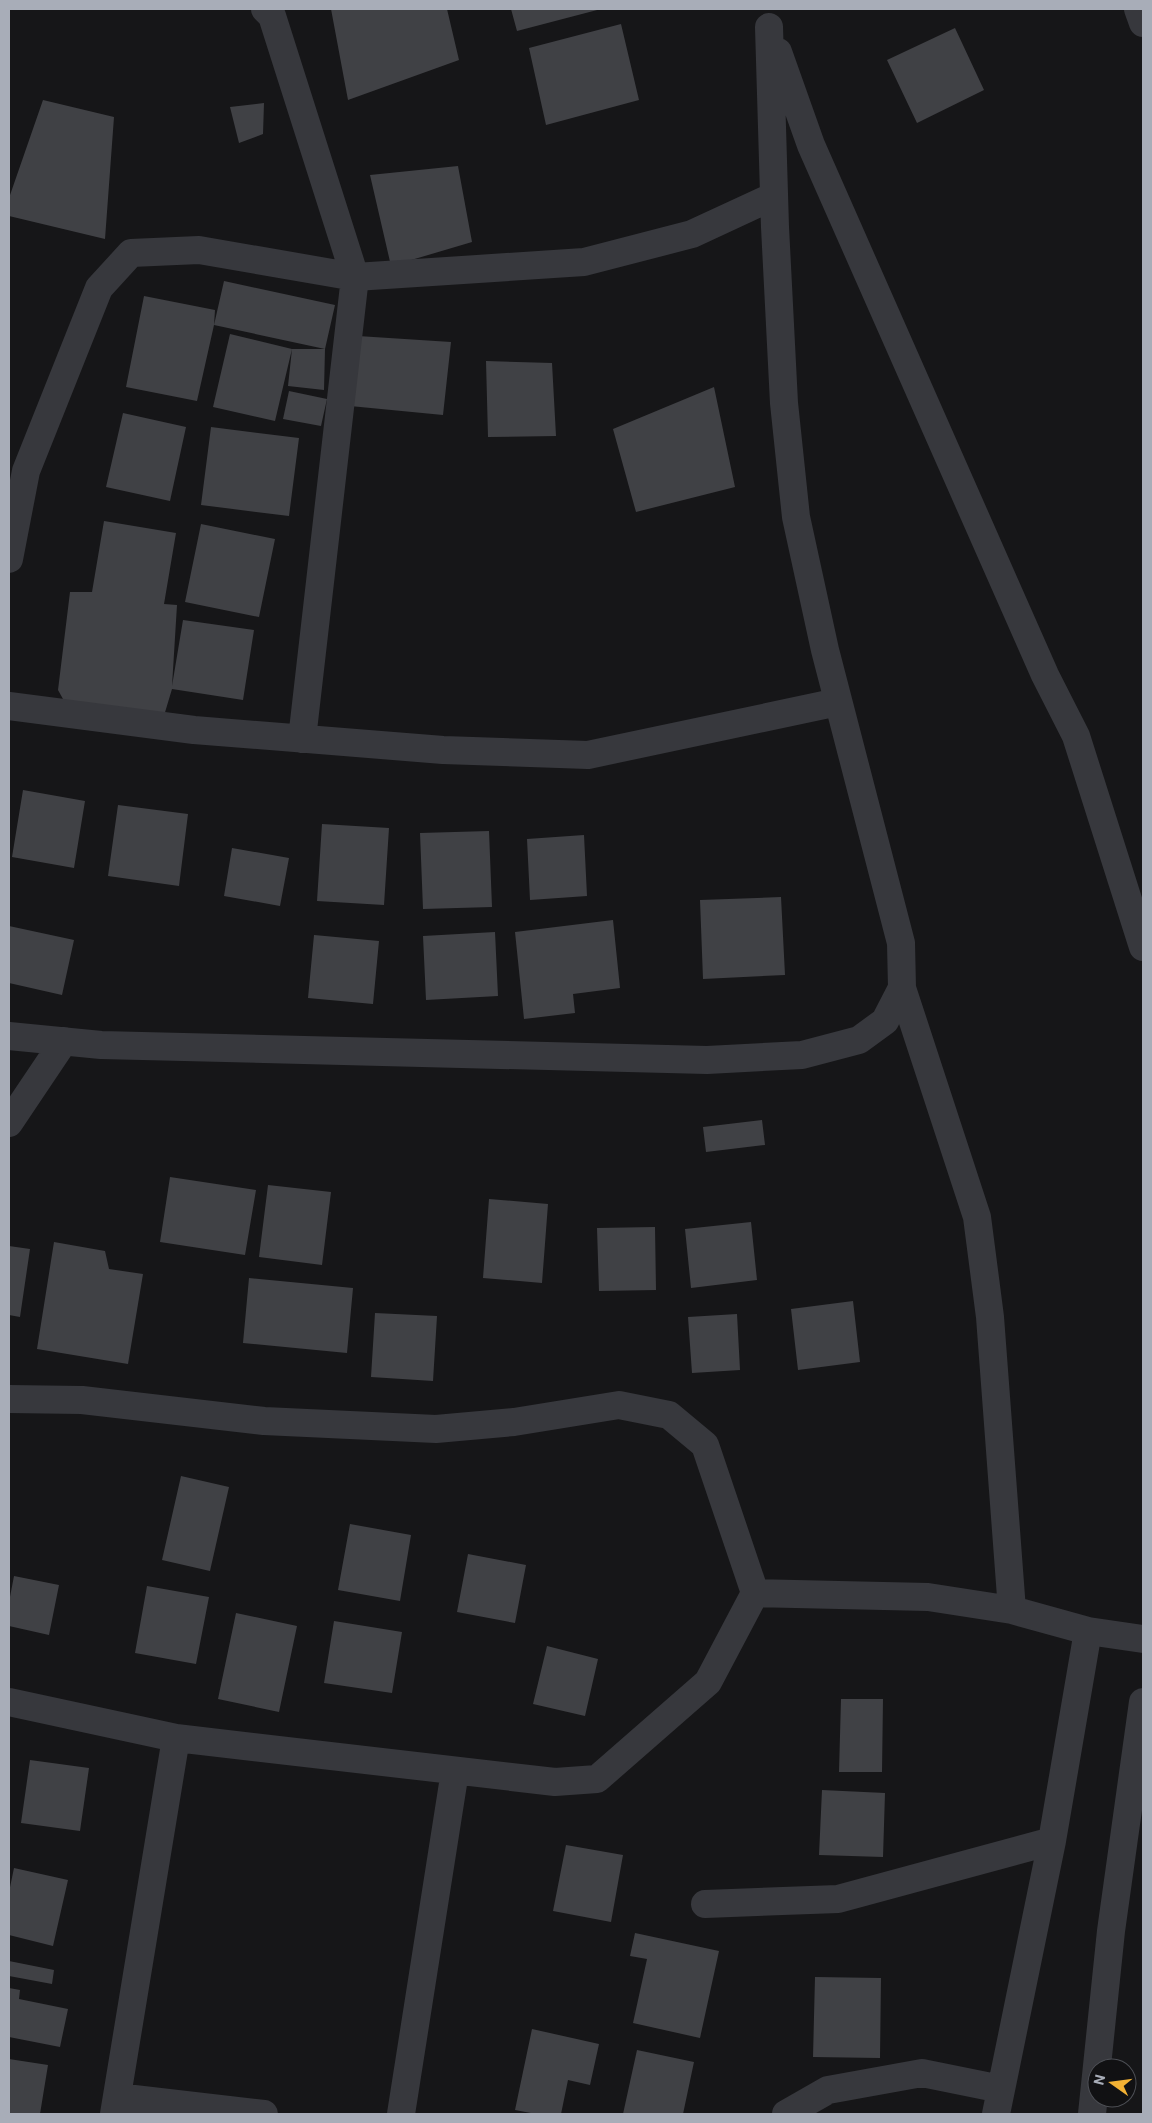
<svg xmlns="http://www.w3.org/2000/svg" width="1152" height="2123" viewBox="0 0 1152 2123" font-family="Roboto,sans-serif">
	<rect width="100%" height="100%" fill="#161618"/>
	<!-- building -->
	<path fill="#404145" d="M331,9H447L459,60L348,100Z
		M511,9H601L517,31Z
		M621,24L639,100L546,125L529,48Z
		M955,28L984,90L917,123L887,60Z
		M43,100L114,117L105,239L9,216V198Z
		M264,103L263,134L239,143L230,107Z
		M458,166L472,242L391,266L370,175Z
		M224,281L335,305L325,349L214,325Z
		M144,296L215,310L214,325L197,401L126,387Z
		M230,334L292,349L275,421L213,407Z
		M358,336L451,342L443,415L350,406Z
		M292,349H325L324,390L288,386Z
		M486,361L552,363L556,436L488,437Z
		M714,387L735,487L636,512L613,429Z
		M289,391L327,399L321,426L283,419Z
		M123,413L186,427L170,501L106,487Z
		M211,427L299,438L289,516L201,505Z
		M104,521L176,533L164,604L177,605L172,686L183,620L254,630L243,700L172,689L163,719L68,708L58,690L70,592H92Z
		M201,524L275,539L259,617L185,602Z
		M23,790L85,801L74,868L12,857Z
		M118,805L188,814L179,886L108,876Z
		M322,824L389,828L384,905L317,901Z
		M489,831L492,907L423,909L420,833Z
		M584,835L587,896L530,900L527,839Z
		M232,848L289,858L280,906L224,896Z
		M781,897L785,975L703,979L700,900Z
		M613,920L620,988L573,994L575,1013L524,1019L515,932Z
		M9,926L74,940L62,995L9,983Z
		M495,932L498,996L426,1000L423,936Z
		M314,935L379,941L373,1004L308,998Z
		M762,1120L765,1145L706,1152L703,1127Z
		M170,1177L256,1190L245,1255L160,1242Z
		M268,1185L331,1192L322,1265L259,1257Z
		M489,1199L548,1204L542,1283L483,1278Z
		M751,1222L757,1280L691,1288L685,1229Z
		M655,1227L656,1290L599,1291L597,1228Z
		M54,1242L105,1251L109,1269L143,1274L128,1364L37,1349Z
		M9,1246L30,1249L20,1317L9,1315Z
		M249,1278L353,1288L347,1353L243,1343Z
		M853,1301L860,1362L798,1370L791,1309Z
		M375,1313L437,1316L433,1381L371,1377Z
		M737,1314L740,1370L692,1373L688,1317Z
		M181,1476L229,1487L210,1571L162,1560Z
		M350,1524L411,1535L400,1601L338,1590Z
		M468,1554L526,1565L515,1623L457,1612Z
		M14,1576L59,1585L49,1635L9,1626V1602Z
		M147,1586L209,1597L196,1664L135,1653Z
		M236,1613L297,1626L279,1712L218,1699Z
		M334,1621L402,1632L392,1693L324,1683Z
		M547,1646L598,1659L585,1716L533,1704Z
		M841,1699H883L882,1772H839Z
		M30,1760L89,1768L80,1831L21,1823Z
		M822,1790L885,1793L883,1857L819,1855Z
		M566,1845L623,1855L611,1922L553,1911Z
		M14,1868L68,1880L53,1946L9,1935V1892Z
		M635,1933L719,1951L700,2038L633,2023L647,1959L630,1956Z
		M9,1961L54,1970L52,1984L9,1976Z
		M815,1977L881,1978L880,2058L813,2057Z
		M9,1988L20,1990L19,1999L68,2009L60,2047L9,2037Z
		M532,2029L599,2044L590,2085L568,2080L561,2114H536L515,2110Z
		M637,2050L694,2062L683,2114H623Z
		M9,2059L48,2065L40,2114H9Z"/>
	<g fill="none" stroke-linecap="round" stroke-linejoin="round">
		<!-- street -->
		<path stroke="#37383d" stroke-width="28" d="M265,9L272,16L355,277L302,739
			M1138,9L1143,23
			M778,52L811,145L1045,675L1076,736L1143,947
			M9,559L26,471L99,288L131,253L199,250L355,277L584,262L692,234L774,196
			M9,706L194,730L443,750L588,755L838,702
			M9,1036L101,1045L707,1060L802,1055L859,1040L885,1021L902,988L901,943L825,650L796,517L784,403L775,227L769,27
			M9,1123L64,1041
			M9,1399L82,1400L264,1421L436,1429L514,1422L619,1405L669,1415L705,1445L755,1593
			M1088,1631L1143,1639
			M9,1702L176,1738L555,1782L597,1779L708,1682L755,1593L928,1597L1012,1610L990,1317L977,1217L902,988
			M705,1904L838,1899L1052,1841
			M117,2097L264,2114
			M114,2114L176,1738
			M401,2114L455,1771
			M786,2114L828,2090L922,2073L1001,2089
			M996,2114L1052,1841L1088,1631L1012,1610
			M1092,2114L1111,1931L1143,1702"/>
	</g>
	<!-- border -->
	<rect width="1152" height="2123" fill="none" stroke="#a8adb8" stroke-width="20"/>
	<!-- north arrow -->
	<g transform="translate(1112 2083) rotate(284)"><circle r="24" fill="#111113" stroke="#4d4f55"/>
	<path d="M0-4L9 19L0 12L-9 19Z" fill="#f2b134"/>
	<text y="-8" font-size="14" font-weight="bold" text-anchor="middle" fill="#a8adb8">N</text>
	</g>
</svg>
